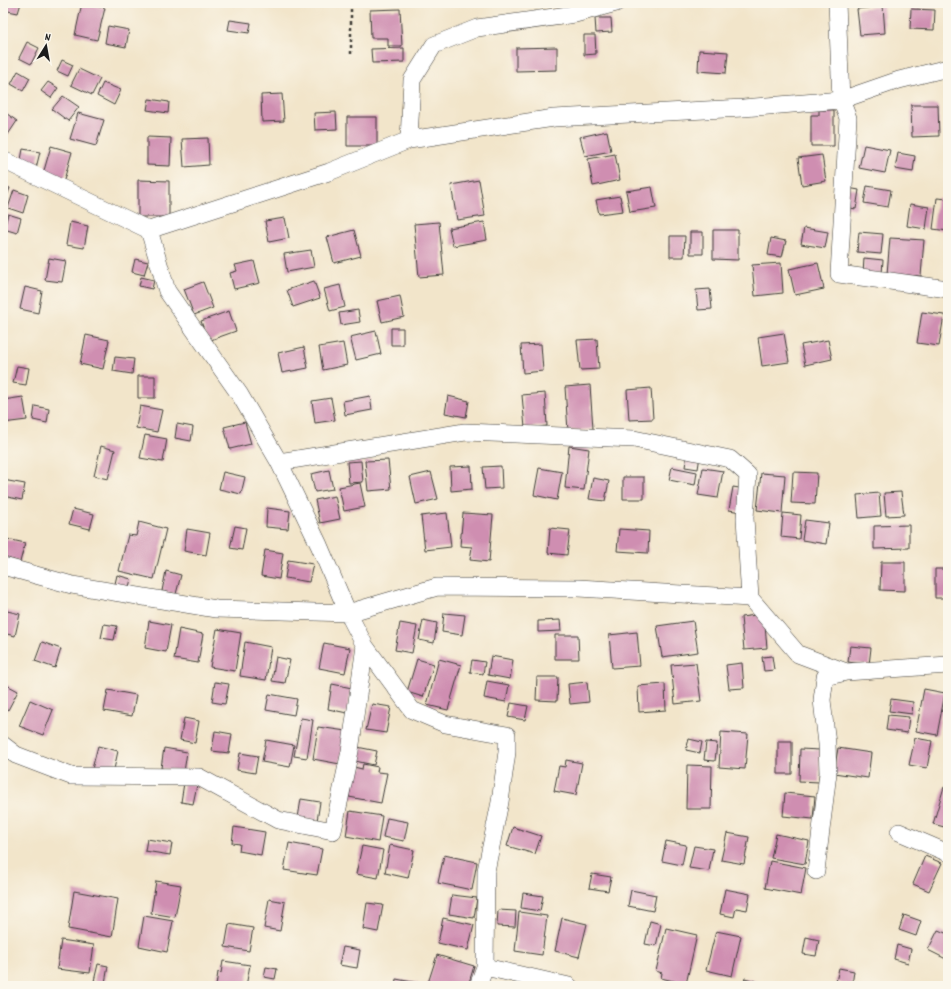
<svg xmlns="http://www.w3.org/2000/svg" width="951" height="989" viewBox="0 0 951 989" font-family="Dekko,sans-serif">
	<rect width="100%" height="100%" fill="#fbf7ec"/>
	<filter id="ink" filterUnits="userSpaceOnUse"><feTurbulence type="fractalNoise" baseFrequency=".025" numOctaves="2"/><feDisplacementMap in="SourceGraphic" scale="8" xChannelSelector="R" yChannelSelector="G"/><feConvolveMatrix kernelMatrix="1 2 1 2 8 2 1 2 1" color-interpolation-filters="sRGB"/></filter>
	<filter id="wash" filterUnits="userSpaceOnUse"><feTurbulence type="fractalNoise" baseFrequency=".012" numOctaves="4" result="noise"/><feDisplacementMap in="SourceGraphic" scale="16" xChannelSelector="R" yChannelSelector="G"/><feGaussianBlur stdDeviation="0.9" result="paint"/><feColorMatrix in="noise" values="0 0 0 0 0 0 0 0 0 0 0 0 0 0 0 0 0 1.4 0 .05"/><feComposite in="paint" operator="in"/></filter>
	<g filter="url(#wash)">
		<rect width="100%" height="100%" fill="#f2e5ca"/>
		<g id="blocks">
			<!-- building -->
			<path fill="#cf8eb1" d="M5,3H21L18,13L3,10Z
				M82,3L105,8L97,40L75,35Z
				M916,3H937V6L917,7Z
				M883,6L885,33L860,35L857,9Z
				M400,9L402,46H388V38H371L370,10Z
				M911,9L935,10L934,30L910,29Z
				M595,18H611L612,32L596,33Z
				M230,20L251,23L249,33L228,30Z
				M108,26L129,30L126,47L105,43Z
				M584,35H595L596,54L584,55Z
				M27,42L39,48L31,64L19,58Z
				M557,47V70L516,71V48Z
				M404,48V62L372,63L371,49Z
				M699,50L728,52L726,73L698,71Z
				M62,60L73,65L68,76L57,71Z
				M79,69L100,79L92,95L71,85Z
				M18,71L30,78L23,91L11,84Z
				M48,82L58,88L51,98L41,91Z
				M103,83L121,90L114,105L97,96Z
				M282,94L284,121L262,122L261,95Z
				M63,96L79,107L68,121L52,109Z
				M149,99L169,102L168,113L147,110Z
				M911,105H938L939,136L912,137Z
				M819,110H834V146H811V115H819Z
				M3,111L17,121L3,142Z
				M336,112L337,129L315,130L314,113Z
				M78,113L104,120L96,146L70,139Z
				M347,117H377V146H347Z
				M607,131L611,151L585,156L580,137Z
				M147,137L171,138L170,166L147,165Z
				M208,138L209,165L184,167L182,139Z
				M864,145L890,150L885,173L859,168Z
				M51,146L72,152L64,180L43,174Z
				M23,149L40,152L36,168L20,165Z
				M898,153L915,156L913,172L895,169Z
				M615,154L620,180L593,186L588,159Z
				M822,155L826,181L802,185L798,158Z
				M138,180L169,181V217H138Z
				M479,180L485,216L457,220L451,185Z
				M3,186L10,188L3,206Z
				M867,186L891,190L888,207L864,203Z
				M652,187L656,208L630,212L626,191Z
				M848,188L859,190L856,209L845,207Z
				M14,190L28,195L23,213L8,208Z
				M620,196L623,211L599,214L596,200Z
				M937,198L948,199V231L933,229Z
				M910,204L929,207L926,229L907,226Z
				M8,214L21,218L17,233L4,229Z
				M285,218L289,238L269,242L265,221Z
				M70,222L88,226L84,248L66,245Z
				M439,222L444,275L419,277L414,224Z
				M484,222L487,240L453,246L449,228Z
				M804,228L828,232L825,248L801,244Z
				M354,230L361,256L334,263L327,237Z
				M713,230H738V260L713,259Z
				M690,232H703V254H690Z
				M859,232L883,234L881,254L857,252Z
				M670,236H685L684,257H670Z
				M771,238L786,241L782,257L768,255Z
				M890,238L924,240L921,276L887,274Z
				M311,250L314,267L287,272L284,254Z
				M49,258L66,261L62,282L45,280Z
				M864,258L883,260L882,274H863Z
				M135,259L148,262L144,275L132,272Z
				M254,261L260,283L234,289L230,273L237,271L235,265Z
				M781,263L783,293L755,296L752,265Z
				M818,263L824,289L795,295L789,269Z
				M141,277L154,280L152,289L139,286Z
				M314,281L320,298L293,307L287,290Z
				M203,282L213,308L194,315L184,289Z
				M340,285L345,307L330,311L324,289Z
				M25,287L42,291L38,313L20,309Z
				M710,289L712,309L698,310L696,290Z
				M400,296L404,317L382,322L377,301Z
				M358,310L360,322L341,325L339,313Z
				M229,311L236,331L208,341L201,321Z
				M922,312L944,315L939,346L917,343Z
				M391,328H403V345H391Z
				M376,331L381,354L356,360L350,337Z
				M784,333L789,362L762,366L758,337Z
				M86,335L109,340L103,369L80,364Z
				M597,339L599,369L580,370L577,340Z
				M828,340L832,359L805,365L801,345Z
				M343,343L347,365L323,370L319,347Z
				M541,344L543,371L523,373L521,345Z
				M304,347L308,368L282,373L278,353Z
				M115,357L134,359L132,374L113,371Z
				M17,366L29,368L26,385L13,383Z
				M138,376H155V398H138Z
				M590,385L593,429L568,431L565,387Z
				M651,388L653,419L629,420L627,390Z
				M545,393L547,426L525,428L522,395Z
				M370,396L372,410L345,415L343,401Z
				M448,396L469,401L466,417L445,413Z
				M23,397L27,420L3,423V400Z
				M331,398L335,420L315,423L312,401Z
				M35,406L49,409L47,423L33,420Z
				M140,406L162,410L157,432L136,428Z
				M245,422L251,444L230,449L224,427Z
				M177,424L193,427L191,441L175,438Z
				M145,435L167,439L163,462L140,458Z
				M101,446L115,450L108,479L94,476Z
				M569,446L589,449L584,490L565,488Z
				M687,454L700,456L698,469L685,467Z
				M388,460L391,489L368,491L365,461Z
				M361,461L363,482L349,483L347,462Z
				M471,466L472,489L451,491L450,467Z
				M501,466L502,488L485,489L483,467Z
				M672,467L697,472L695,485L669,480Z
				M539,468L562,472L557,500L534,495Z
				M703,468L723,471L718,498L698,495Z
				M329,470L333,489L315,492L311,474Z
				M223,472L245,477L241,494L219,489Z
				M431,472L438,499L416,504L410,477Z
				M793,472L817,473L815,504L791,503Z
				M761,473L785,475L782,513L757,510Z
				M623,477H644V499H623Z
				M593,478L609,481L605,501L589,499Z
				M3,480L25,484L22,500L3,496Z
				M360,483L365,507L344,511L339,487Z
				M733,487L745,489L741,512L729,510Z
				M901,492L904,515L886,516L884,493Z
				M879,493L881,516L859,518L857,495Z
				M335,496L340,519L320,523L315,500Z
				M267,508L290,511L288,529L266,527Z
				M73,509L94,514L90,529L69,524Z
				M447,513L451,547L425,550L421,516Z
				M463,513L493,515L489,562L470,560L472,547L460,546Z
				M783,513L801,515L799,539L781,537Z
				M805,520L829,523L826,544L802,540Z
				M139,522L166,529L154,579L119,571L128,535L136,536Z
				M909,525V548L874,549V526Z
				M235,526L246,528L242,550L230,548Z
				M550,528L570,530L567,555L548,553Z
				M187,529L210,533L206,555L184,551Z
				M619,529L649,531L648,553L617,551Z
				M3,538L25,543L20,562L3,557Z
				M265,550L283,553L279,579L261,576Z
				M288,560L313,564L309,582L285,578Z
				M881,562H905V591L880,590Z
				M935,569H948V598H935Z
				M166,571L181,575L176,594L162,591Z
				M117,575L131,579L128,591L114,588Z
				M3,610L20,614L15,636L3,633Z
				M444,613L465,615L462,635L442,632Z
				M764,614L767,648L744,650L741,617Z
				M423,620L437,623L434,643L419,640Z
				M560,620L561,631L538,632V621Z
				M149,621L171,625L166,652L145,648Z
				M693,621L698,652L662,657L657,626Z
				M400,623L417,626L412,653L395,650Z
				M104,624L117,626L114,640L101,638Z
				M179,629L203,634L198,663L174,659Z
				M217,629L241,633L235,671L210,667Z
				M637,632L640,666L612,668L609,635Z
				M555,635H578L579,659H555Z
				M42,642L61,649L55,668L35,661Z
				M245,642L271,647L266,680L240,676Z
				M324,643L350,648L345,673L319,668Z
				M850,646L871,648L869,665L848,662Z
				M491,656L513,660L510,679L488,675Z
				M772,656L774,670L764,671L762,657Z
				M276,657L290,660L285,683L272,681Z
				M417,659L434,664L423,697L407,692Z
				M439,659L461,665L448,710L427,705Z
				M472,660L485,662L483,674L470,672Z
				M696,663L701,701L675,704L671,665Z
				M742,663L744,688L729,689L726,665Z
				M537,677H558L557,701L536,700Z
				M487,681L509,685L506,702L484,698Z
				M215,682L229,684L225,704L212,702Z
				M587,682L589,702L570,704L568,684Z
				M5,684L18,691L8,710L3,708V687Z
				M332,684L352,688L347,713L328,709Z
				M665,684L666,710L639,712L638,686Z
				M924,689L945,693L937,735L916,731Z
				M108,690L136,695L132,716L104,711Z
				M269,694L297,699L294,715L266,710Z
				M891,699L913,702L912,714L889,711Z
				M30,700L53,710L43,735L19,726Z
				M511,703L528,706L525,720L508,717Z
				M372,704L391,707L386,733L366,730Z
				M888,715L909,717L907,733L886,730Z
				M184,718L199,721L195,743L180,740Z
				M301,718L313,720L307,758L294,756Z
				M318,727L346,731L340,764L313,759Z
				M215,731L232,734L229,753L212,751Z
				M721,732L748,734L745,769L719,767Z
				M915,738L932,741L927,768L909,765Z
				M689,739L702,742L700,753L686,750Z
				M266,740L294,745L290,767L262,762Z
				M778,741H792V774H778Z
				M706,742L717,743L715,761L704,760Z
				M98,746L118,751L113,774L92,769Z
				M357,747L377,751L374,765L355,761Z
				M164,748L187,752L184,772L161,768Z
				M838,748L871,753L868,778L834,773Z
				M800,749L820,750L819,782L799,781Z
				M240,753L258,756L255,773L237,770Z
				M566,760L582,763L576,795L554,791L559,766L565,767Z
				M363,764L378,767L377,772L387,773L381,803L349,797L354,767L362,769Z
				M687,765L712,766L711,809H686Z
				M184,783L197,785L193,804L181,802Z
				M944,787L948,788V828L933,824Z
				M785,793L815,796L813,819L783,816Z
				M301,799L320,802L317,821L298,818Z
				M350,811L382,816L378,842L346,836Z
				M387,818L408,822L404,841L383,837Z
				M234,827L265,832L261,855L239,851L240,844L232,843Z
				M513,827L541,836L535,854L507,846Z
				M727,833L749,837L744,864L721,860Z
				M776,834L809,841L805,864L771,858Z
				M147,839L172,843L170,855L145,851Z
				M666,841L686,845L682,865L662,861Z
				M289,843L322,849L317,875L284,870Z
				M390,845L414,850L408,878L385,873Z
				M362,846L383,850L378,878L356,874Z
				M694,846L713,849L709,871L689,868Z
				M444,855L477,862L472,890L438,883Z
				M925,856L942,863L929,891L913,884Z
				M770,861L806,868L801,895L765,888Z
				M592,874L611,877L608,891L589,888Z
				M156,881L181,885L175,917L151,913Z
				M725,889L750,894L747,910L736,908L734,917L720,914Z
				M631,890L656,895L653,911L628,906Z
				M74,891L118,899L112,937L68,929Z
				M523,893L543,896L540,911L521,908Z
				M452,895L477,898L474,918L449,914Z
				M269,899L285,902L280,931L264,928Z
				M367,903L383,905L378,932L363,929Z
				M498,910L516,911L515,927L497,926Z
				M519,912L547,916L542,955L515,951Z
				M904,915L921,921L916,936L899,930Z
				M144,916L173,921L167,952L139,946Z
				M443,918L474,925L468,950L438,943Z
				M562,918L587,924L579,957L555,951Z
				M650,921L661,924L656,946L645,944Z
				M229,924L253,928L249,951L225,947Z
				M666,928L697,935L686,984L661,978L662,973L656,971Z
				M938,930L948,934V954L946,959L928,950Z
				M716,931L741,936L732,976L706,970Z
				M806,937L819,940L816,956L803,954Z
				M61,940L94,945L90,973L57,969Z
				M897,945L911,949L908,963L894,959Z
				M343,947L360,950L357,968L339,965Z
				M437,955L474,966L468,986H427Z
				M223,961L250,965L246,986H216L218,972L221,973Z
				M98,964L108,966L105,983L94,981Z
				M266,967L277,969L275,979L264,977Z
				M839,968L854,971L852,985L836,982Z
				M745,978L765,984L764,986H743Z
				M396,979L418,983V986H395Z"/>
		</g>
	</g>
	<g filter="url(#ink)">
		<use href="#blocks" fill-opacity="0" stroke="#3c3a36" stroke-width="1"/>
		<g fill="none" stroke-linecap="round" stroke-linejoin="round">
			<defs>
				<path id="street" d="M837,3L841,100L848,118L839,274L948,289
					M409,140L412,80L434,45L477,28L575,14L616,3
					M3,160L149,230L329,172L409,140L554,118L743,108L841,100L899,80L948,68
					M149,230L167,291L240,395L279,462L319,545L348,613L437,587L578,588L750,598L798,654L846,672L948,665
					M279,462L465,432L634,439L730,459L748,475L745,518L750,598
					M3,566L72,585L216,609L348,613L365,646L350,751L333,831L278,820L199,777L71,776L16,755L3,745
					M365,646L412,710L445,724L507,735V752L500,802L486,871L485,967
					M899,832L948,853
					M816,871L828,773L827,744L822,700L825,677L846,672
					M478,986L485,967L569,986"/>
			</defs>
			<!-- street casing -->
			<use href="#street" stroke="#3c3a36" stroke-width="18"/>
			<!-- path -->
			<path stroke="#3c3a36" stroke-width="2.5" stroke-dasharray="3 3" stroke-linecap="butt" d="M351,3V54"/>
			<!-- street -->
			<use href="#street" stroke="#fff" stroke-width="17"/>
		</g>
	</g>
	<!-- margin -->
	<rect width="951" height="989" fill="none" stroke="#fbf7ec" stroke-width="16"/>
	<!-- north arrow -->
	<g transform="translate(46 46) rotate(11)" stroke="#fbf7ec" stroke-width="3" paint-order="stroke">
	<path d="M0-3L7 15L0 10L-7 15Z" fill="#1c1c1c"/>
	<text y="-6" font-size="11" font-weight="bold" text-anchor="middle" fill="#1c1c1c">N</text>
	</g>
</svg>
